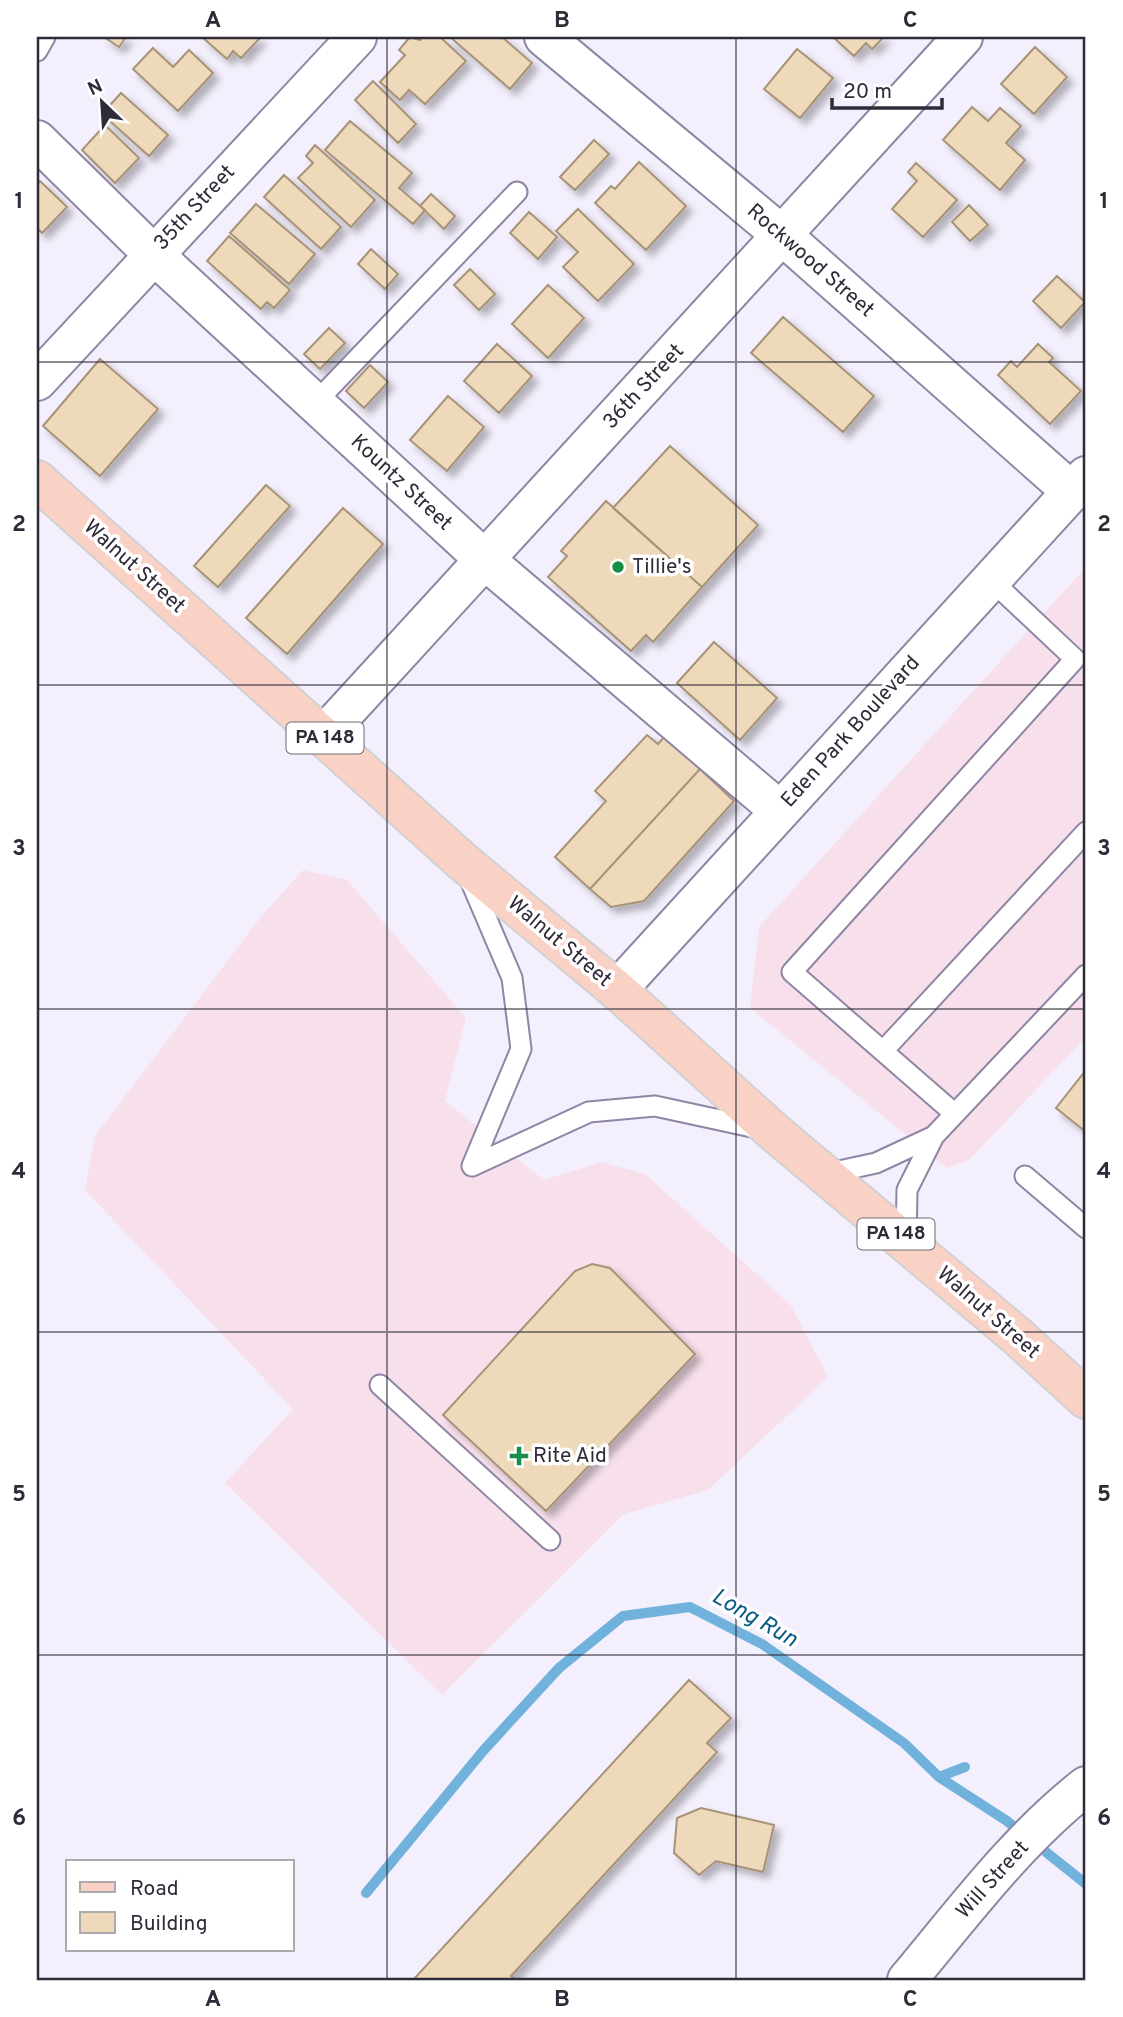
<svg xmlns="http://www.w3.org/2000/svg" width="1123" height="2017" viewBox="0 0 1123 2017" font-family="Overpass,sans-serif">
	<defs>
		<filter id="shadow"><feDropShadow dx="6" dy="6" stdDeviation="3.5" flood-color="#0004"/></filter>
	</defs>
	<rect width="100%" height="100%" fill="#f3effc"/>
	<!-- commercial -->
	<path fill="#f7e0ec" d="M1086,567V1037L969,1160L947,1168L750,1008L759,927Z
		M303,870L347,880L466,1018L445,1101L544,1180L601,1162L645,1174L790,1304L828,1377L708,1490L624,1514L442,1695L225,1483L293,1409L85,1190L95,1136L260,918Z"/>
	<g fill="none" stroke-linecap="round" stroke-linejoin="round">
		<!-- stream -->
		<path stroke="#71b2dc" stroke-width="10" d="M939,1777L965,1767
			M366,1893L483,1751L559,1668L623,1616L690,1607L762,1644L904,1743L939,1777L1007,1821L1086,1884"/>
	</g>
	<!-- building -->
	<path fill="#eed9bb" stroke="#a79377" stroke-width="2" filter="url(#shadow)" d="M104,37H126L119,47Z
		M202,37H258L260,38L241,58L233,51L227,59Z
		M410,37L420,40L423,37H440L466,61L425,104L409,90L400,100L380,82L405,55L399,50Z
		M450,37H502L532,63L510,89Z
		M833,37H884L872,49L866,43L854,56Z
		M1035,47L1067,77L1034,114L1001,84Z
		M153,48L173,67L189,50L213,73L178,111L133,69Z
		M797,49L833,78L800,118L764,89Z
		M373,81L416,124L398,143L355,100Z
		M121,93L168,135L149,156L102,114Z
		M972,107L988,121L1000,108L1021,126L1006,143L1025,160L1000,190L943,140Z
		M350,121L412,173L399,188L425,210L413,224L325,150Z
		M105,125L139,158L115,183L82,150Z
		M594,140L609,154L575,190L560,177Z
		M315,145L375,200L351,227L298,178L313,163L306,156Z
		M639,162L686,206L646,250L595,203L611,186L615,189Z
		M916,163L957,200L923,237L892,209L917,181L908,172Z
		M284,175L341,227L321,249L264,197Z
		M40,181L67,207L42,233L37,228V185Z
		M431,194L455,216L444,229L420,206Z
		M256,204L315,254L289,284L230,233Z
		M969,205L988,225L970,241L952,222Z
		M578,209L634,264L598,301L563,267L578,252L556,231Z
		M529,212L557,237L538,259L510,233Z
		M229,236L290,290L274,308L267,302L261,309L207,261Z
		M371,249L398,274L385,289L358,264Z
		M470,269L495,294L479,310L454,285Z
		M1057,276L1085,302L1061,328L1033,301Z
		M548,285L584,318L548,358L512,324Z
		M783,317L874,396L843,432L751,353Z
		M329,328L345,343L320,369L304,354Z
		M497,344L532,376L499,413L464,381Z
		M1038,344L1053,358L1049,362L1081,391L1050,424L998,375L1011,361L1017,367Z
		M100,359L158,409L100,476L43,426Z
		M370,365L388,382L364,408L346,391Z
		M448,396L484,427L447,471L410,440Z
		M670,446L758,525L702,587L613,508Z
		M266,485L290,506L218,587L194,566Z
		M606,501L702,587L653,642L646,635L631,651L548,577L567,556L561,551Z
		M343,508L383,544L287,654L246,618Z
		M714,642L777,698L740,740L677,683Z
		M647,735L658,744L665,736L700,769L590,889L555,857L606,801L595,791Z
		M700,769L734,801L644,901L611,907L590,889Z
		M1086,1070V1132L1056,1108Z
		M592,1264L610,1268L695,1354L546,1511L443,1415L575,1271Z
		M689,1680L731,1718L707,1743L717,1752L511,1976L516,1980H413Z
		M701,1808L774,1825L763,1872L716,1861L699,1875L674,1853L677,1818Z"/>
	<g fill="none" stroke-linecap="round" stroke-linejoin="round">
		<defs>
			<path id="lane" d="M37,51L45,37
				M315,403L517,192
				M468,875L512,978L521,1049L472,1166
				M883,1051L1086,832
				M955,1114L792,972L1075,659L990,579
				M472,1166L589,1112L655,1106L761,1129
				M825,1174L876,1163L934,1136
				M1025,1176L1086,1228
				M906,1243L907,1190L934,1136L1086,975
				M380,1385L550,1540"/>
			<path id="street" d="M544,37L783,236L1071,491
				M37,140L152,253L484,559L779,810
				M37,381L357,37
				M323,736L963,37
				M907,1980C963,1913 1017,1840 1086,1786"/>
			<path id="secondary" d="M617,990L1086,476"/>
			<path id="primary" d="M37,480L462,861L617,990L774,1132L1017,1336L1086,1399"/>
		</defs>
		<!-- lane casing -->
		<use href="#lane" stroke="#8f85a4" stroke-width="23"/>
		<!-- street casing -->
		<use href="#street" stroke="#8f85a4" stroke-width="42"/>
		<!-- secondary casing -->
		<use href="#secondary" stroke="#8f85a4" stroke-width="42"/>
		<!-- primary casing -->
		<use href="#primary" stroke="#d1d0d3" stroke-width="42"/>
		<!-- lane -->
		<use href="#lane" stroke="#fff" stroke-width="19"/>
		<!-- street -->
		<use href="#street" stroke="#fff" stroke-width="38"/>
		<!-- secondary -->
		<use href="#secondary" stroke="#fff" stroke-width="38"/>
		<!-- primary -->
		<use href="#primary" stroke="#fad2c5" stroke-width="38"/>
	</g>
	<!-- grid -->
	<path fill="none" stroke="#2f2b38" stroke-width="2" stroke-opacity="0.55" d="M387,37V1980M736,37V1980M37,362H1086M37,685H1086M37,1009H1086M37,1332H1086M37,1655H1086"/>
	<!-- markers -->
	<g fill="#178e48" stroke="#fff" stroke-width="2.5">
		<circle cx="618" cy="567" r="7"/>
		<path d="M515.5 1445.5h7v7h7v7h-7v7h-7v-7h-7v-7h7z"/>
	</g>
	<g text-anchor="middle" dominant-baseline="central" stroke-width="7" stroke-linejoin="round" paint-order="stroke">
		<!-- shield labels -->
		<g fill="#fff" stroke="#6d6b74" stroke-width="2">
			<rect x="286.5" y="722.5" width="77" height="31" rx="5"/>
			<rect x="857.5" y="1218.5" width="77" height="31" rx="5"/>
		</g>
		<g font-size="19" font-weight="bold" fill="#2f2b38">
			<text x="325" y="738">PA 148</text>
			<text x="896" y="1234">PA 148</text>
		</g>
		<!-- street labels -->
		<g font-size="21" fill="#2f2b38" stroke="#fff">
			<text transform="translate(195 208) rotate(-47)">35th Street</text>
			<text transform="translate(810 261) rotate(41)">Rockwood Street</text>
			<text transform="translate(644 387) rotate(-47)">36th Street</text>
			<text transform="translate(401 483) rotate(43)">Kountz Street</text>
			<text transform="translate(134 567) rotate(42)">Walnut Street</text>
			<text transform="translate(851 732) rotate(-48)">Eden Park Boulevard</text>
			<text transform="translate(559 942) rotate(40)">Walnut Street</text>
			<text transform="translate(988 1313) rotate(41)">Walnut Street</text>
			<text transform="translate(993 1880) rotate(-48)">Will Street</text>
		</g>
		<!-- poi labels -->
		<g font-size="21" fill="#2f2b38" stroke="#fff" text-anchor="start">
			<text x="632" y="567">Tillie's</text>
			<text x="533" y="1456">Rite Aid</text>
		</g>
		<!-- water labels -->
		<g font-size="23" font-style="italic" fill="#075a82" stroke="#fff">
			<text transform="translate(754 1619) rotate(30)">Long Run</text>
		</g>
	</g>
	<!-- border -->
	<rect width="1123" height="2017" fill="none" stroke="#ffffff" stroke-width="77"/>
	<!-- legend -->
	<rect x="66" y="1860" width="228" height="91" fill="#ffffff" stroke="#acaaaf" stroke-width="2"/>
	<rect x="80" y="1882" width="35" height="10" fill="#fad2c5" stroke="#acaaaf" stroke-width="2"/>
	<text x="130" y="1895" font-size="21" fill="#2f2b38">Road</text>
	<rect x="80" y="1912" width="35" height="21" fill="#eed9bb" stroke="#acaaaf" stroke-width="2"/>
	<text x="130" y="1930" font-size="21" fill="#2f2b38">Building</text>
	<!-- north arrow -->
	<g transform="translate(102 102) rotate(335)" stroke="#ffffff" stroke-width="5" paint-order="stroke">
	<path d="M0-5L12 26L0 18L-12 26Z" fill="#2f2b38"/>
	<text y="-10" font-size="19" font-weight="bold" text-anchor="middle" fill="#2f2b38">N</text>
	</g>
	<!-- scale -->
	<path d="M832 98v10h110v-10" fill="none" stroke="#2f2b38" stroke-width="3.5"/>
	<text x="843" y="98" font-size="21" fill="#2f2b38" stroke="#ffffff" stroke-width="5" paint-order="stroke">20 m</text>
	<rect x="38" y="38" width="1046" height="1941" fill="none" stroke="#2f2b38" stroke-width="2.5"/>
	<g font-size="23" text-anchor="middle" font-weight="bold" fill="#2f2b38">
		<text x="213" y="27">A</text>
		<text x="562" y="27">B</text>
		<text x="910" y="27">C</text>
		<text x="19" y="208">1</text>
		<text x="1104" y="208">1</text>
		<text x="19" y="531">2</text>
		<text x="1104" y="531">2</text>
		<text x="19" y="855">3</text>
		<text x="1104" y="855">3</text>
		<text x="19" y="1178">4</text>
		<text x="1104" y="1178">4</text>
		<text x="19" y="1501">5</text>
		<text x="1104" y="1501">5</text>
		<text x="19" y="1825">6</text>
		<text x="1104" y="1825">6</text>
		<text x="213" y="2006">A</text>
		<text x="562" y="2006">B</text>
		<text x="910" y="2006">C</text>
	</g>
</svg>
